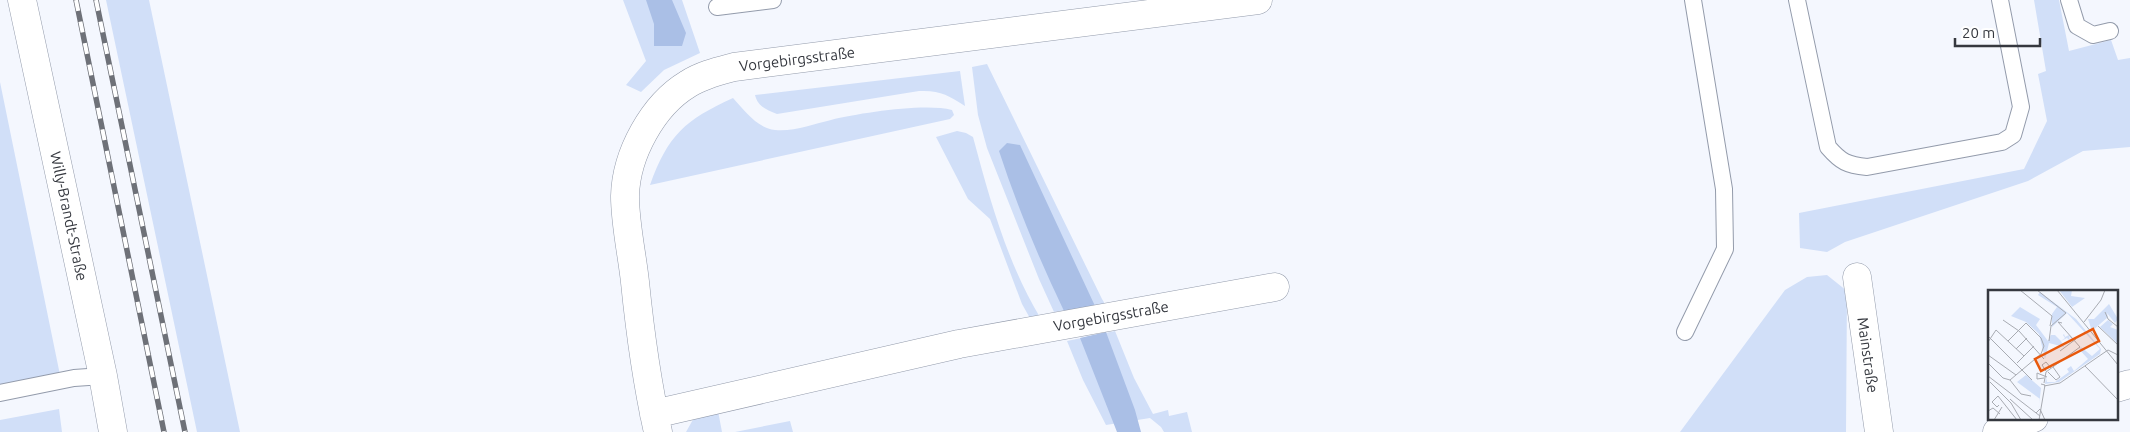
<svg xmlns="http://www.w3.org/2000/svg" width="2130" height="432" viewBox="0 0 2130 432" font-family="Ubuntu,sans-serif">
	<rect width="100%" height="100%" fill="#f4f7fe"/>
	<!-- green -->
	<path fill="#d1dff8" d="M106,0H149L240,432H197Z
		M623,0H682L700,53L664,70L641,92L626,85L646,61Z
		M2034,0H2059L2069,51L2111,40L2118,60L2130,58V147L2083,151L2028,181L1845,242L1827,252L1800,248L1799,213L2024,169L2047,121L2038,74L2046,71Z
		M987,64L1102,299L1105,304L1054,312L1039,279L987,148L978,115L972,67Z
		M960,71L965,106C948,95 940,90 919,91L777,114C766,109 758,107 755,95Z
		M0,82L60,375L0,385Z
		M733,98C744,110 757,128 775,130C793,132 814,124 831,120C860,113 924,103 952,110L954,115L950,119L650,185C668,135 685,120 733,98Z
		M957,131L966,133L973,137C990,200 1007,263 1041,319L1031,320L1022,304L990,219L968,199L936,137Z
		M1827,275L1847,291L1846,432H1680L1785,290L1807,277Z
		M1115,331L1134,378L1153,414L1168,410L1169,416L1187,412L1192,432H1164L1161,427L1150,418L1106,425L1083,380L1067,341Z
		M59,409L62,432H0V420Z
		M718,411L722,432H686L695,416Z
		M790,421L793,432H735Z"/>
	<!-- water -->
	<path fill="#aabfe6" d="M646,0H672L686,33L682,46H654V24Z
		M1007,143L1020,145L1095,306L1064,311C1039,259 1017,206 999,151Z
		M1106,332L1135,410L1141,432H1117L1080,338Z"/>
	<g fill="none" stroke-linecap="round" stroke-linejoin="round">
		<defs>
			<path id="service" d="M1797,0L1828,147C1841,162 1847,165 1867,167L2002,142L2013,135L2021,107L2000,0
				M2069,0L2077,26L2093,35L2110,31
				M717,7L773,0
				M1685,332L1725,249L1724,189L1693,0
				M0,393L74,378L103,376"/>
			<path id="minor" d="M1857,277L1879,432
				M2116,388L2130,384
				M654,414L959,344L1275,287
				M658,432C647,383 640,332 635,282C632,254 625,224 625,196C626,154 653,105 688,84C702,75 719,71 734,67L1258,0
				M1997,432L2034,418"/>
			<path id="secondary" d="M22,0L103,376L113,432"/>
		</defs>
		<!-- service casing -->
		<use href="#service" stroke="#939bab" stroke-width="18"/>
		<!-- minor casing -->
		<use href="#minor" stroke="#939bab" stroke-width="29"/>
		<!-- secondary casing -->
		<use href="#secondary" stroke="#939bab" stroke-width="29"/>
		<!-- service -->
		<use href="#service" stroke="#fff" stroke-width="16"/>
		<!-- minor -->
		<use href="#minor" stroke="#fff" stroke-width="28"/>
		<!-- secondary -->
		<use href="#secondary" stroke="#fff" stroke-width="28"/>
		<defs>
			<path id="rail" d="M76,0L164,432
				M96,0L185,432"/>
		</defs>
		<!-- rail casing -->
		<use href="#rail" stroke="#6e7178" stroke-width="5.5"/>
		<!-- rail -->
		<use href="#rail" stroke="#fff" stroke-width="4" stroke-dasharray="11" stroke-linecap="butt"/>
	</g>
	<g text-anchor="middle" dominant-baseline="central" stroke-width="5" stroke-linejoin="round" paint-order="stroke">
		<!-- street labels -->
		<g font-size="15" fill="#35383f" stroke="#fff">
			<text transform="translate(797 59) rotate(-7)">Vorgebirgsstraße</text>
			<text transform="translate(69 216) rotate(78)">Willy-Brandt-Straße</text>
			<text transform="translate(1111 316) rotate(-10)">Vorgebirgsstraße</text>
			<text transform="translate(1868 355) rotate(82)">Mainstraße</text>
		</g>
	</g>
	<!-- overview -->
	<g transform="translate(1988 290)">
		<rect width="130" height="130" fill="#f4f7fe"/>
		<path d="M71,0H84L83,6L97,8L84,17ZM52,2L88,29L113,59L112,64L71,92L57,94L58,87L59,92H67L81,82L79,79L83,76L86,81L100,69L91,59L93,57L104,66L112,59L79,23L64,37V24L69,17L50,5ZM121,14L130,29L127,33L119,23L120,27L104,41L100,29H106ZM32,17L52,29L48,35L60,51L63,45H67L73,51L77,48L75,45L76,44L77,47L81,45L86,49L84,50L81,46L82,51L79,48L73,51L76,57L61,53L57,69L51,44L38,32L23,26ZM120,30L125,34L122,37L130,40V54L112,37ZM38,85L53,98L51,116L50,122L52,109L29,92Z" fill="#d1dff8"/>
		<path fill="none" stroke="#a8abb2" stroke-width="1" d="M32,0L64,26L62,36M49,0L78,23L63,36L61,51M69,0L130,75M117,22L120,29L130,37M15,30L31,41L56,69M96,32L113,10L117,0M110,36L130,55M0,46L44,90M20,51L38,33L53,48L56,56L53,64M0,52L8,40L36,66M28,59L39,48M72,61L88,49M0,65L28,85M0,73L15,88L22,90L33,104L43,106M29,73L46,56M97,76L130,110M58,81L54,75L58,72L63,78M60,82L68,90L72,87L65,77M0,86L52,126M56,88L49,89V83L59,87M22,90L53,64M2,92L23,113L33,130M56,93L58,82L92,57L70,32L74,33M56,96L72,93L120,60L130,65M22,109L45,130M11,115L9,117L4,112L10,106L29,130M0,121L5,118L12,124M48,123L52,119L57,130M6,130L14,117M51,130L57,95L53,94"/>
		<path fill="#e8590c" fill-opacity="0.15" stroke="#e8590c" stroke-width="2.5" d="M105,39L111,51L53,81L47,69Z"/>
		<rect width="130" height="130" fill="none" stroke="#35383f" stroke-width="2.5"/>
	</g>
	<!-- scale -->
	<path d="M1955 38v8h85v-8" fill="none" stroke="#35383f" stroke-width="2.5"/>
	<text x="1962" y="38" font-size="15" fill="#35383f" stroke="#ffffff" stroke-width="4" paint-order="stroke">20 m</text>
</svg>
